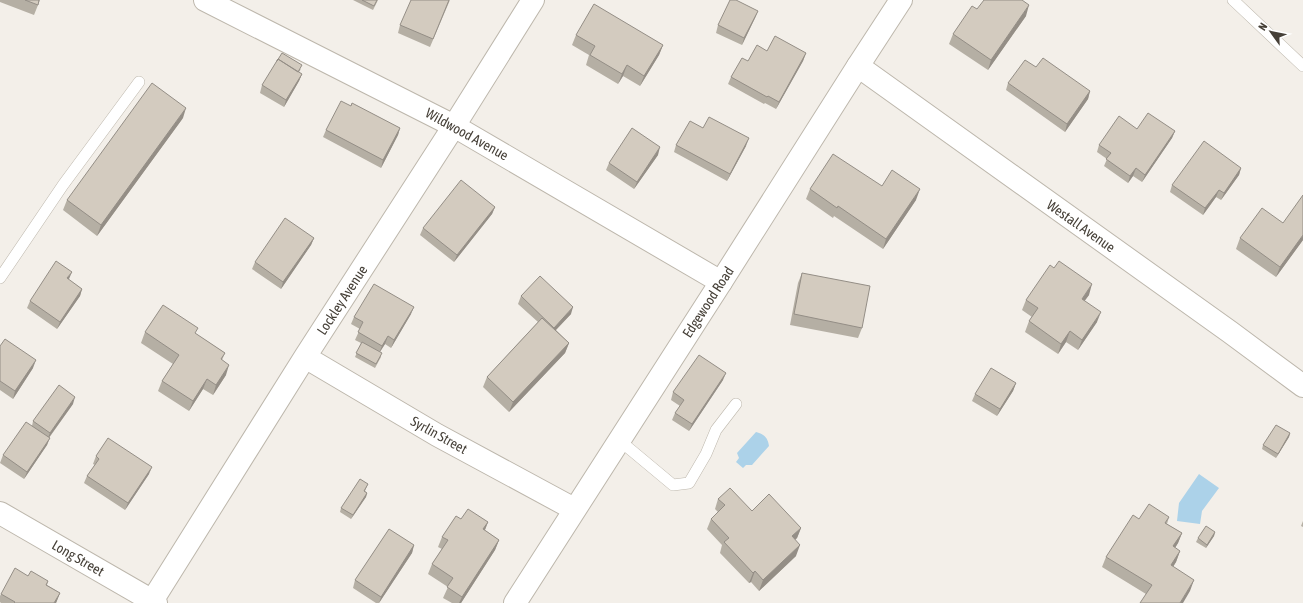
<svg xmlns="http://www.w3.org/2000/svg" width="1303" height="603" viewBox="0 0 1303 603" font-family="'Asap Condensed',sans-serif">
	<rect width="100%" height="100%" fill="#f3efe9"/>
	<!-- water -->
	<path fill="#acd2e9" d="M756,432C764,434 768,438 769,446L752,465H746L743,468L736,462L739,458L737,453Z
		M1199,474L1219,488L1202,511L1200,524L1177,521L1179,503Z"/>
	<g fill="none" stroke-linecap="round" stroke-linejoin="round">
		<defs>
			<path id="service" d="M1233,0L1303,66
				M0,278L63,185L139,82
				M619,440L673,485L689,483L706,454L716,430L736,404"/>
			<path id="minor" d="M205,0L454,126L721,282
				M858,66L1230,332L1303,386
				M305,357L437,435L574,509
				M0,513L156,603
				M152,601L305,357L454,126L533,0"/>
			<path id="tertiary" d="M515,603L721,282L858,66L901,0"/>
		</defs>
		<!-- service casing -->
		<use href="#service" stroke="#bdb7ac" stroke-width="12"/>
		<!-- minor casing -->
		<use href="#minor" stroke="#bdb7ac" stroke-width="24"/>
		<!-- tertiary casing -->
		<use href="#tertiary" stroke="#bdb7ac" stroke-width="24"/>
		<!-- service -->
		<use href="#service" stroke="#fff" stroke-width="11"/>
		<!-- minor -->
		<use href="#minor" stroke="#fff" stroke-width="22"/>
		<!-- tertiary -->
		<use href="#tertiary" stroke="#fff" stroke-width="22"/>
	</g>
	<!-- wall -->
	<path fill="#b5afa4" d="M0,0H40L34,15L0,2Z
		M353,0H378L373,10Z
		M450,0L430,47L398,33L400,25Z
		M977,9L1026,16L988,70L949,44L953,34Z
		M758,11L755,18L742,45L716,33L718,25Z
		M576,35L663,45L659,55L640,86L623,76L618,84L586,65L589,55L572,45Z
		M767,51L806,53L803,61L776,109L765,103L764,104L728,84L731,77L748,61Z
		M1036,67L1090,91L1088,99L1065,132L1006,90L1008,83Z
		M301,69L299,72L302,74L299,81L284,107L260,93L262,85Z
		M351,106L400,128L398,135L381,168L323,137L326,130Z
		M183,118L97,236L63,210L67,200Z
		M703,128L746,146L727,181L674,152L676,145Z
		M1137,129L1175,131L1172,138L1142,182L1133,176L1128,183L1104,166L1107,159L1097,152L1099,145Z
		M658,155L634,189L606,170L609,163Z
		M1241,168L1239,175L1221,200L1216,197L1203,215L1170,192L1172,185Z
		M882,186L916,200L883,249L834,216L833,218L806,199L810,189Z
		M495,207L492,214L454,262L420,235L423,228Z
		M314,238L311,245L281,289L252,269L255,262Z
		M1240,238L1303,240L1276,277L1236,249Z
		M802,273L862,328L858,338L790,325L798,283Z
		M69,280L82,289L80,296L57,329L27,308L30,301Z
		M1089,295L1084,301L1097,322L1078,350L1066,342L1058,354L1025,332L1029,321L1032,317L1022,310L1026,300Z
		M521,296L571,314L556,330L569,343L565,353L509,412L483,387L487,377L538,322L518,304Z
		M411,314L391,348L385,344L380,352L381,357L375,368L355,357L361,343L355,340L360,329L351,324L354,317Z
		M145,332L196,334L225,353L222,360L226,375L213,395L203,389L189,411L158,391L162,381L173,364L141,343Z
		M0,346L33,368L13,399L0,390Z
		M723,380L689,431L672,420L675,413L680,406L671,400L673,392Z
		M1016,383L1013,391L997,416L972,401L975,394Z
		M73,404L49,438L47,445L24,479L0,463L3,455L32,426L33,421Z
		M1290,433L1289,437L1276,458L1262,449L1263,445Z
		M96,456L149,474L125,510L84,483L87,476L95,465L93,464Z
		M368,484L365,491L367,493L366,497L351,519L340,512L341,508Z
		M718,499L801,528L797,538L795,540L796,556L759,591L751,582L749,583L720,553L722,545L707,529L711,519L718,512L715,509Z
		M1169,517L1167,524L1182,533L1178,543L1175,548L1180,551L1176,562L1173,567L1190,591L1146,594L1102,567L1106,557L1139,519Z
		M461,519L488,522L485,530L499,540L495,550L461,603H452L443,598L448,587L428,574L432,564L442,549L438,547L442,537Z
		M1303,521V527L1301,526Z
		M1215,532L1214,536L1206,548L1196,542L1198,538Z
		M414,545L412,553L379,603H376L353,588L355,580Z
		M28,576L48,581L47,585L60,593L56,603H1L0,602V596L1,594Z"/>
	<!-- shaded-wall -->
	<path fill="#948e86" d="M1029,5L1026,16L988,70L991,60Z
		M758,11L755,18L742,45L744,38Z
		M663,45L659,55L640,86L644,76Z
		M806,53L803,61L776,109L779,102Z
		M627,65L623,76L618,84L622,74Z
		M302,74L299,81L284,107L286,100Z
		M1090,91L1088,99L1065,132L1067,124Z
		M186,108L183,118L97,236L101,225Z
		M400,128L398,135L381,168L383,160Z
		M1175,131L1172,138L1142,182L1145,175Z
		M749,138L746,146L727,181L730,174Z
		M660,147L658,155L634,189L637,182Z
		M1136,168L1133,176L1128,183L1130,176Z
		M1241,168L1239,175L1221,200L1224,193Z
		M920,189L916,200L883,249L886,239Z
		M1219,190L1216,197L1203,215L1205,208Z
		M495,207L492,214L454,262L457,255Z
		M1303,235V240L1276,277L1280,267Z
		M314,238L311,245L281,289L283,282Z
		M72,272L69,279L64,286L67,278Z
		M1092,284L1089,295L1078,310L1082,299Z
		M82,289L80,296L57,329L60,322Z
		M414,307L411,314L391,348L394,340Z
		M573,307L571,314L551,335L554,328Z
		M1101,312L1097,322L1078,350L1082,340Z
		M1070,331L1066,342L1058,354L1061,344Z
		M388,336L385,344L379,353L382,346Z
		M569,343L565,353L509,412L513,402Z
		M36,360L33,368L13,399L15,391Z
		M229,365L226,375L213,395L216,385Z
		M726,373L723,380L689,431L692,424Z
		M207,379L203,389L189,411L193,401Z
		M1016,383L1013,391L997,416L1000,409Z
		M75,397L73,404L47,440L50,433Z
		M1290,433L1289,437L1276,458L1278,454Z
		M50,438L47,445L24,479L27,472Z
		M152,467L149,474L125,510L128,503Z
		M367,493L366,497L351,519L353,515Z
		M488,522L484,532L483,529Z
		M801,528L797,538L788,546L792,536Z
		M1215,532L1214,536L1206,548L1207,545Z
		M1182,533L1178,543L1169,557L1173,546Z
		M499,540L495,550L461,603H459L462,597Z
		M414,545L412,553L379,603L381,597Z
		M800,545L796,556L759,591L763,580Z
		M1180,551L1176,562L1167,576L1171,565Z
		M755,571L751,582L749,583L753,573Z
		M1194,580L1190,591L1183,603H1180Z
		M60,593L56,603H54Z"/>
	<!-- building -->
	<path fill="#d3cbbf" stroke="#948e86" d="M25,0H39L38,5Z
		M362,0H377L374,6Z
		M411,0H449L433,39L400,25Z
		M730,0H736L758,11L744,38L718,25Z
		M984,0H1022L1029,5L991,60L953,34L972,6L977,9Z
		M594,4L663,45L644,76L627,65L622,74L590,55L595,46L576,35Z
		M775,36L806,53L779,102L768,96L767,97L731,77L742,58L748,61L757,45L767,51Z
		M282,53L302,65L298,72L278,59L277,61Z
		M1043,58L1090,91L1067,124L1008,83L1025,60L1036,67Z
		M278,59L302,74L286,100L262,85Z
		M152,83L186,108L101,225L67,200Z
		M341,101L351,106L352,103L400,128L383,160L326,130Z
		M1148,113L1175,131L1145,175L1136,168L1130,176L1106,159L1111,153L1099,145L1119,116L1137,129Z
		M709,117L749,138L730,174L676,145L690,121L703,128Z
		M632,128L660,147L637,182L609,163Z
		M1204,141L1241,168L1224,193L1219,190L1205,208L1172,185Z
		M833,154L882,186L892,170L920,189L886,239L838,206L837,208L810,189Z
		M461,180L495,207L457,255L423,228Z
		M1303,195V235L1280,267L1240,238L1262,208L1283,223Z
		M285,218L314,238L283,282L255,262Z
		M56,261L72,272L67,278L82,289L60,322L30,301Z
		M1059,261L1092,284L1082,299L1101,312L1082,340L1070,331L1061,344L1029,321L1038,308L1026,300L1050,265L1054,268Z
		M802,273L870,286L862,328L794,314Z
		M540,276L573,307L554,328L521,296Z
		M374,284L414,307L394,340L388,336L382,346L358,332L363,322L354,317Z
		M163,305L198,328L195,333L225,353L221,359L229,365L216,385L207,379L193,401L162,381L179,355L145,332Z
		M542,318L569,343L513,402L487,377Z
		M5,339L36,360L15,391L0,381V346Z
		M362,342L382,353L376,364L356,353Z
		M699,355L726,373L692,424L675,413L684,400L673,392Z
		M991,368L1016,383L1000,409L975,394Z
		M59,385L75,397L50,433L33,421Z
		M26,422L50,438L27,472L3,455Z
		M1276,425L1290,433L1278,454L1263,445Z
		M108,438L152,467L128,503L87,476L99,459L96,456Z
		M360,479L368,484L364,491L367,493L353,515L341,508Z
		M730,488L752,511L769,494L801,528L792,536L800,545L763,580L755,571L753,573L724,542L729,538L711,519L725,505L718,499Z
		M1149,504L1169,517L1165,523L1182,533L1173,546L1180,551L1171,565L1194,580L1180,603H1140L1152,585L1106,557L1133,515L1139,519Z
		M468,509L488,522L483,529L499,540L462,597L447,587L453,578L432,564L448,540L442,537L456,516L461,519Z
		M1206,526L1215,532L1207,545L1198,538Z
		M389,529L414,545L381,597L355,580Z
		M15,568L28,576L31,571L48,581L46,585L60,593L54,603H14L15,602L1,594Z"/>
	<g text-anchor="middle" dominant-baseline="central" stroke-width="3" stroke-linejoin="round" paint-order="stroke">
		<!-- street labels -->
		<g font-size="14" fill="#464038" stroke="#fff">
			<text transform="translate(467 134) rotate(29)">Wildwood Avenue</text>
			<text transform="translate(1081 226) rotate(35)">Westall Avenue</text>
			<text transform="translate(342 300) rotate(-57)">Lockley Avenue</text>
			<text transform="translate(708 302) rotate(-57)">Edgewood Road</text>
			<text transform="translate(439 435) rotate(29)">Syrlin Street</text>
			<text transform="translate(78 558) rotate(30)">Long Street</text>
		</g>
	</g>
	<!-- north arrow -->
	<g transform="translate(1271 32) rotate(303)" stroke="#ffffff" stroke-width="3" paint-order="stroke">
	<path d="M0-3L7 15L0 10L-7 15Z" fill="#464038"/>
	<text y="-6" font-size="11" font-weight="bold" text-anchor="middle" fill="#464038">N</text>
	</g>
</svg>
